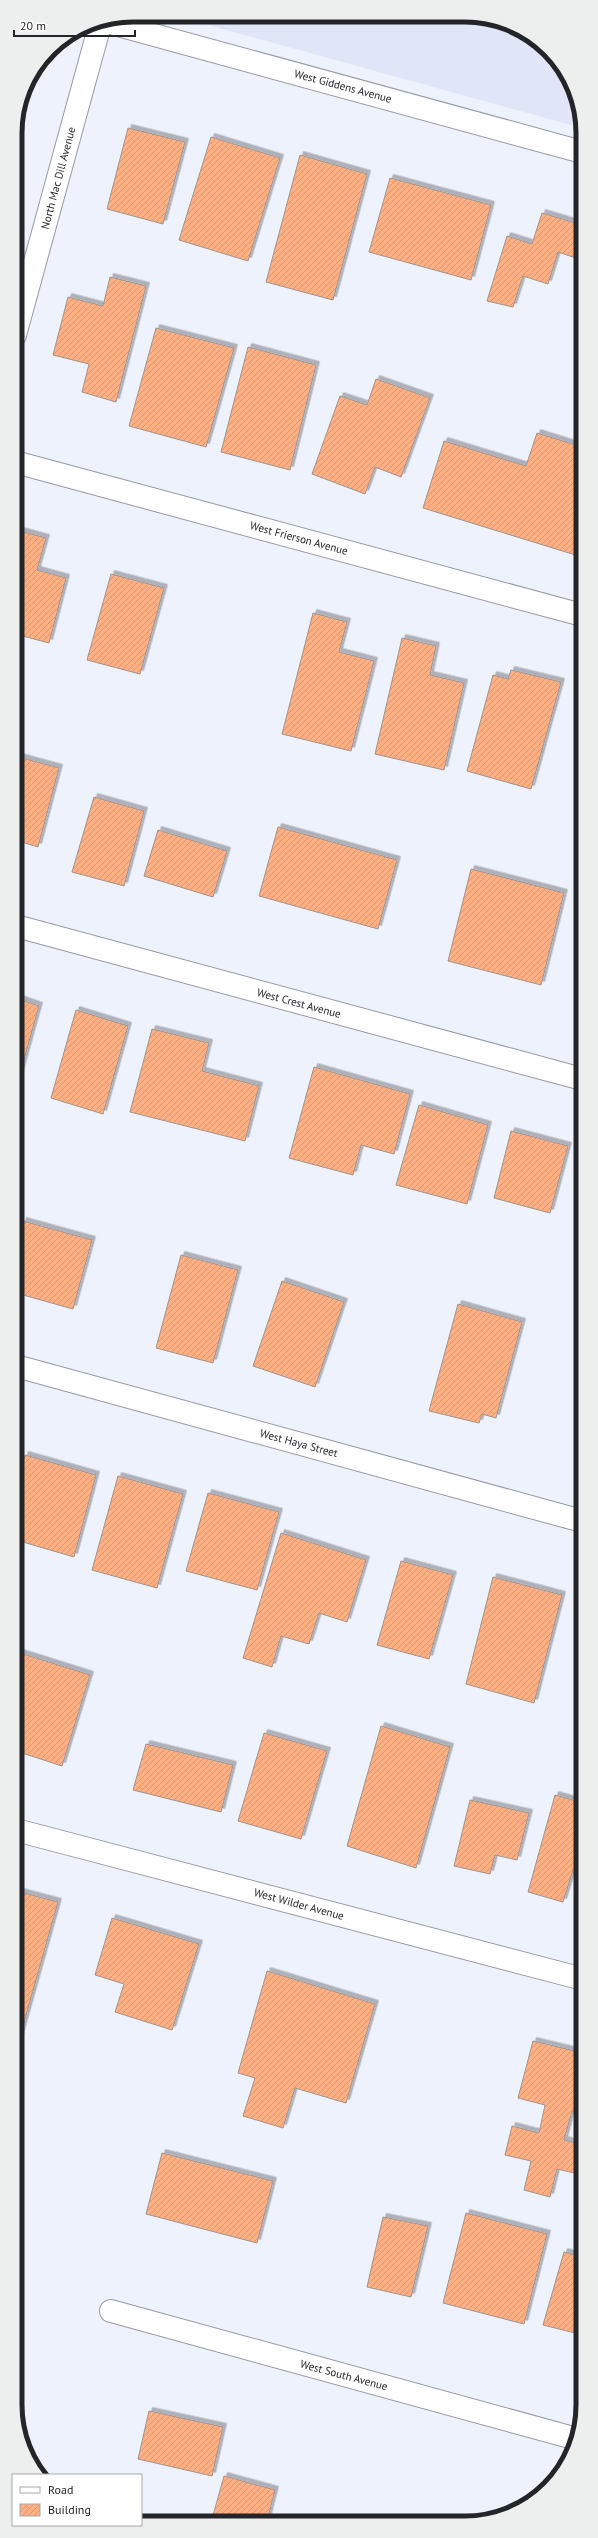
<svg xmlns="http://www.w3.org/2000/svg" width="598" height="2538" viewBox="0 0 598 2538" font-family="'PT Sans',sans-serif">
	<defs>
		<pattern id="building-hatch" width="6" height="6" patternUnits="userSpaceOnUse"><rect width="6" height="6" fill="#ffaf82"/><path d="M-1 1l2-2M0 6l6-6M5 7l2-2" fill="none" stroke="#da9670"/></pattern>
		<filter id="shadow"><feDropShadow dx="3.5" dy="-3.5" stdDeviation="0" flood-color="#0004"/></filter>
	</defs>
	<rect width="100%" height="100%" fill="#eef2fd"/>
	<!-- built -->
	<path fill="#e0e6f8" d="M172,15L488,17L524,31L549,50L571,80L582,117V128Z"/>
	<!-- building -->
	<path fill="url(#building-hatch)" stroke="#9f948f" filter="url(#shadow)" d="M128,128L185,142L163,224L107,209Z
		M211,137L280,158L248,261L179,240Z
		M300,155L367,174L333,300L266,282Z
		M390,178L491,205L471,280L369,252Z
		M542,213L582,225V260L558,252L548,284L523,276L513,307L487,301L507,236L532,244Z
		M110,277L146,286L116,402L82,392L89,364L53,355L68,297L103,306Z
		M156,328L234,348L206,447L129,426Z
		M248,347L316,365L290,470L221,452Z
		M376,379L430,398L401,477L375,467L365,494L312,474L340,396L367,405Z
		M537,433L582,447V557L423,508L444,441L526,466Z
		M16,530L46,538L37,570L66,578L49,643L15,634Z
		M111,574L164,588L140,674L87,660Z
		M313,613L347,622L339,652L374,661L351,751L282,734Z
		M402,638L436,646L430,675L464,683L444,770L375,754Z
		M511,670L561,682L531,789L467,771L493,675L508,679Z
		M15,756L59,768L38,847L15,840Z
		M94,797L144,811L124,886L72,872Z
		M278,827L397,860L378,929L259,896Z
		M158,830L227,851L213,897L144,876Z
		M471,869L564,893L541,985L448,961Z
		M16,998L39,1006L16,1088Z
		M76,1010L128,1026L103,1114L51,1098Z
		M152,1029L209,1043L202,1071L259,1086L245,1141L130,1112Z
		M314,1067L410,1094L394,1154L361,1145L353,1175L289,1158Z
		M419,1105L488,1125L467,1204L396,1185Z
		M511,1131L568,1146L550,1213L494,1198Z
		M23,1221L92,1240L73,1309L16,1293V1249Z
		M181,1255L238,1270L213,1363L156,1348Z
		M282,1281L344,1302L315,1387L253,1366Z
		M458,1304L522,1322L496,1418L482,1414L479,1423L429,1411Z
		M25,1455L96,1475L74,1557L16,1540V1491Z
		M118,1476L183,1494L157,1588L92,1570Z
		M208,1493L279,1512L257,1590L186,1571Z
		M281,1533L366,1560L347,1622L319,1613L309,1644L281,1636L272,1667L243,1658Z
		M401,1561L453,1575L429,1659L377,1645Z
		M493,1577L562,1595L534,1703L466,1684Z
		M20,1653L90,1675L62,1766L16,1751V1667Z
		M381,1726L450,1747L416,1868L347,1846Z
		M264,1733L327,1751L301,1839L238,1821Z
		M146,1744L233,1765L221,1812L133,1790Z
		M555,1795L583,1803V1873L573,1870L563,1902L528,1892Z
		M470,1800L529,1813L517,1860L495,1855L490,1874L454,1866Z
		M16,1891L58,1902L16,2051Z
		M112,1918L199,1944L172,2030L115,2012L124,1984L95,1975Z
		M267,1971L375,2004L346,2103L295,2088L283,2128L243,2116L255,2078L238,2073Z
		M533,2041L583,2053V2114L572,2111L564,2140L583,2145V2175L557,2169L550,2197L524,2190L531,2161L505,2155L512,2126L539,2133L545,2105L518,2098Z
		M162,2153L273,2181L257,2243L146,2214Z
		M466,2213L547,2234L524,2324L443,2303Z
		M383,2217L428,2226L411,2297L367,2287Z
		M564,2252L583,2257V2335L543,2325Z
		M149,2411L223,2427L212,2476L138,2459Z
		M224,2476L275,2490L267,2521H221L212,2519Z"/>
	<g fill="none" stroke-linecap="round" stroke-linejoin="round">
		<defs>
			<path id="street" d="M103,21L582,152
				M15,335L101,21
				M15,462L582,615
				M16,926L582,1079
				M16,1366L582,1521
				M16,1830L583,1979
				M111,2311L577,2439"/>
		</defs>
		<!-- street casing -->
		<use href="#street" stroke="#979aa4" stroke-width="24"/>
		<!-- street -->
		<use href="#street" stroke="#fff" stroke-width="22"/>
	</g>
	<g text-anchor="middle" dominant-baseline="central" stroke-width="3" stroke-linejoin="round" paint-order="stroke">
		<!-- street labels -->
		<g font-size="11" fill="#242529" stroke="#fff">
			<text transform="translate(343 86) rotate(15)">West Giddens Avenue</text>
			<text transform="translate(58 178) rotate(-75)">North Mac Dill Avenue</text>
			<text transform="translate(299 538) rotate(15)">West Frierson Avenue</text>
			<text transform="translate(299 1003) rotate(15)">West Crest Avenue</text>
			<text transform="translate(299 1443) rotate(15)">West Haya Street</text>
			<text transform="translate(299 1904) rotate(15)">West Wilder Avenue</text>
			<text transform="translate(344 2375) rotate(15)">West South Avenue</text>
		</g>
	</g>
	<!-- crop -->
	<path d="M0 0H598V2538H0ZM133 22H465A111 111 0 0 1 576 133V2405A111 111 0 0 1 465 2516H133A111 111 0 0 1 22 2405V133A111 111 0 0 1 133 22Z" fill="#edeeee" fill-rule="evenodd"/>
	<path fill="none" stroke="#242529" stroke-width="5" d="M133 22H465A111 111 0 0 1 576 133V2405A111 111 0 0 1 465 2516H133A111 111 0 0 1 22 2405V133A111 111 0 0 1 133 22Z"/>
	<!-- legend -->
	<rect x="12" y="2474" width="130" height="52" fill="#ffffff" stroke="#a7a8a9"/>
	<rect x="20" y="2487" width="20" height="6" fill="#ffffff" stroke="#a7a8a9"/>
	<text x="48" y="2494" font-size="12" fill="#242529">Road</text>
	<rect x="20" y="2504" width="20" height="12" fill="url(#building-hatch)" stroke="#a7a8a9"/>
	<text x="48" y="2514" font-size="12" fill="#242529">Building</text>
	<!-- scale -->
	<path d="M14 30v6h121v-6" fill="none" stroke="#242529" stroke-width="2"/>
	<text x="20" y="30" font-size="12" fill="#242529" stroke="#ffffff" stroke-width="3" paint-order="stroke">20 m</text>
</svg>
